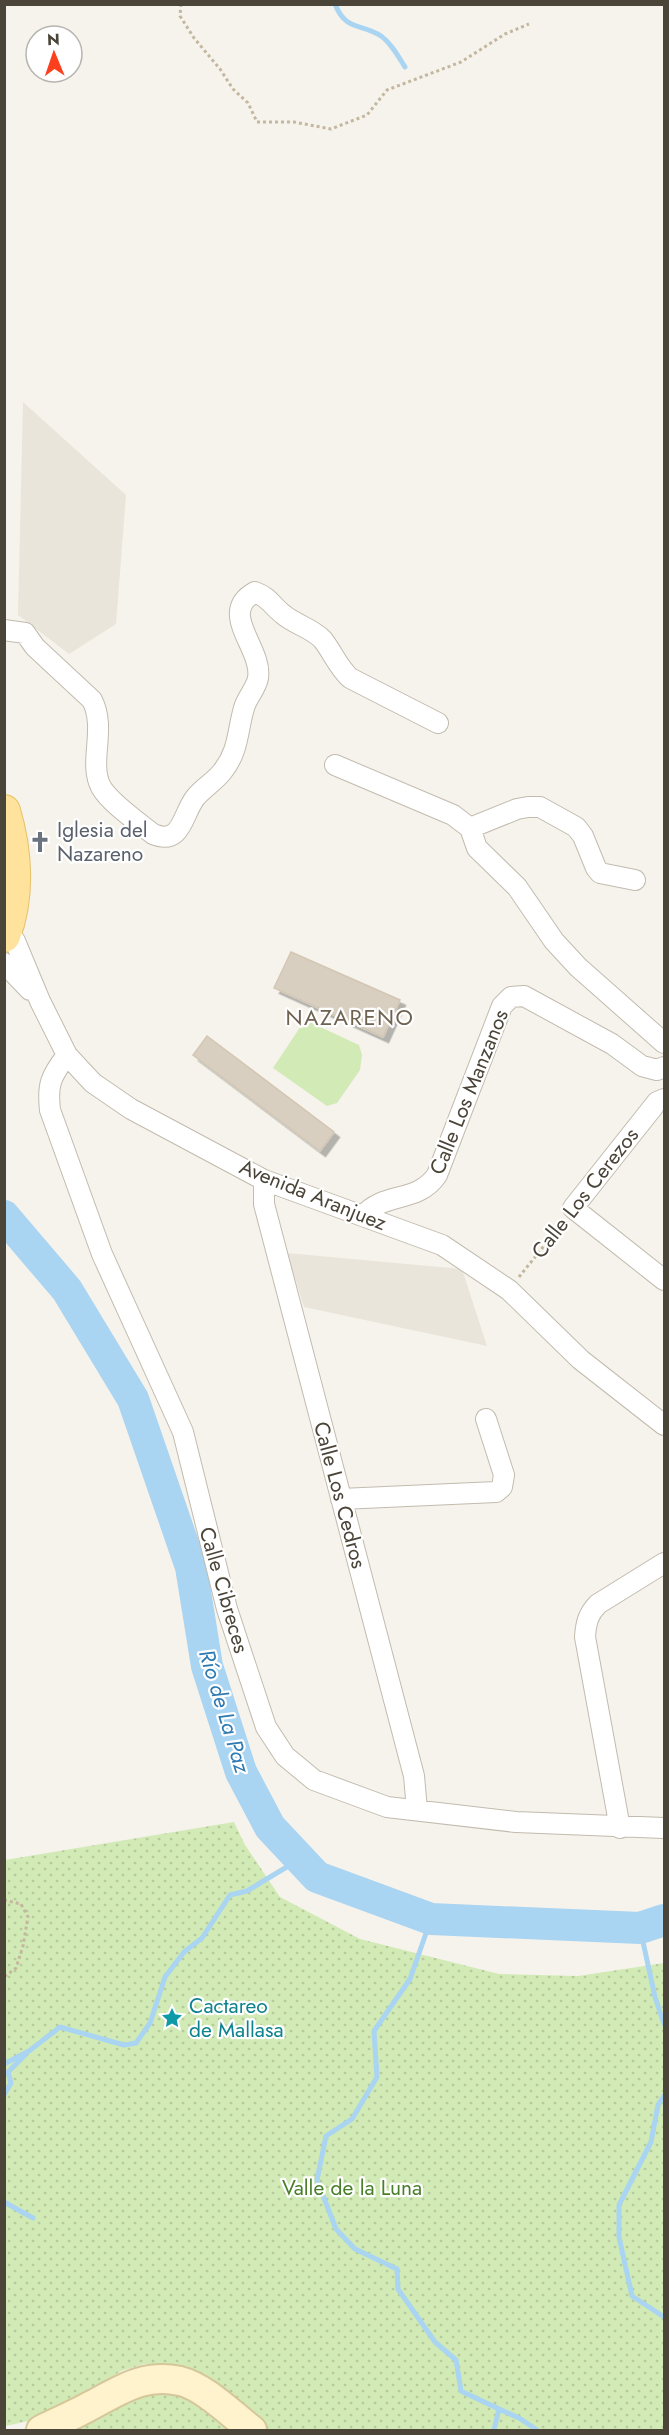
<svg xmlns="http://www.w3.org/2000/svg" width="669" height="2435" viewBox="0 0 669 2435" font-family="Jost,sans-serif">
	<defs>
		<pattern id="park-dots" width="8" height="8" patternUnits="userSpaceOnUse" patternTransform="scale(1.5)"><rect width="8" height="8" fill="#d2eab5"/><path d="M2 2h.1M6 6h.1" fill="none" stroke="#b6ca9c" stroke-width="1.8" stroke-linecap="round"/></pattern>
		<filter id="shadow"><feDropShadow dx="5.5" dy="5.5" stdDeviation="0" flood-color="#0004"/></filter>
	</defs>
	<rect width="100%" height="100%" fill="#f6f3ec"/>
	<!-- residential -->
	<path fill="#eae5da" d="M23,402L126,495L116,624L69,654L18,615Z
		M287,1253L462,1269L487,1346L304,1307Z"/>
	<!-- grass -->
	<path fill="#d2eab5" d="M305,1020L359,1045L362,1055L360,1070L337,1103L327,1106L273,1068Z"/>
	<!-- park -->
	<path fill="url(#park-dots)" d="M234,1822L245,1845L280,1897L360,1939L499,1974L578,1976L664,1963V2430H268L173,2366L144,2364L121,2371L48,2417L5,2426V1860Z
		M137,2390L194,2396L235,2430H61Z"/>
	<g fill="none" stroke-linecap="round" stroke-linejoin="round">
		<!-- stream -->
		<path stroke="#a9d4f2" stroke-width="5" d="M335,4C346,32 362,23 381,36C391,43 398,56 405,67
			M431,1919L410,1979L374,2031L377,2077L352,2119L326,2136L317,2180L336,2229L355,2249L397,2269L398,2289L435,2342L456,2360L461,2391L499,2409L494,2430
			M640,1928L655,1997L664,2024
			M4,2064L29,2051L60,2027L124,2045L136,2043L150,2023L165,1977L184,1952L202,1938L230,1895L247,1891L300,1859
			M4,2095L11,2083L8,2072L25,2055
			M664,2096L658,2105L651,2142L619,2205V2237L632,2296L664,2317
			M4,2202L33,2218
			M499,2409L519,2418L537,2430"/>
		<!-- river -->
		<path stroke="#a9d4f2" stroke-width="32" d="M4,1216L67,1290L133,1399L191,1567L207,1666L241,1772L270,1827L317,1877L431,1919L640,1928L664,1920"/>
	</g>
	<!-- building -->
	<path fill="#d8cfc1" stroke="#d3c7b4" stroke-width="1.5" filter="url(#shadow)" d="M291,952L400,1000L383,1037L274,988Z
		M207,1036L334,1132L320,1151L193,1055Z"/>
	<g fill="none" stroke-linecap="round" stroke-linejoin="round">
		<defs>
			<path id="minor" d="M4,630L25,633L35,647L92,700C107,729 88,762 101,787C110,803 138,822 153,834C182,846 182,815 195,798C203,788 214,782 222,772C239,751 237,732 244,708C247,697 256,689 258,678C263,648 217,613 255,592C269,597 273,607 284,615C296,625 312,628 323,640C333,653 338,667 350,678L438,723
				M335,765L453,815L470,828L477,848L517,887L554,941L578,967L664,1043
				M470,828L517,809L528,807H540L576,827L583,836L596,868L600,873L635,880
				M7,929L15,941L40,1001L67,1055L93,1083L131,1109L264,1180L442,1245L509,1290L581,1360L664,1425
				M4,963L30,990
				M67,1055C51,1076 47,1084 50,1110L102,1254L183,1432L227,1609L266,1727L285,1756L314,1780L387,1807L516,1822L664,1828
				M664,1099L657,1102L573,1208L664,1280
				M264,1180V1204L414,1776L417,1810
				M363,1216C384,1191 417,1204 437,1175L502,1006L511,997L524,996L612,1044L642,1066L657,1070L664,1067
				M341,1499L496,1492L502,1487L504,1475L486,1419
				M620,1828L585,1637C586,1623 588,1614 598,1604L664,1563"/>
			<path id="secondary" d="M41,2430C57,2422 74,2415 90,2406C121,2390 143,2373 180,2381C205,2387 232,2415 252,2430"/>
			<path id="primary" d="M4,811C16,851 19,896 4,936"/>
		</defs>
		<!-- minor casing -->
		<use href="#minor" stroke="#c2bbae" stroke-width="22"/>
		<!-- secondary casing -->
		<use href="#secondary" stroke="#d6c79b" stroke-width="32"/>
		<!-- primary casing -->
		<use href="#primary" stroke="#e6c16a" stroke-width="34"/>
		<!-- path -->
		<path stroke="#c4b79f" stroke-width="3" stroke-dasharray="3 3" stroke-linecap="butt" d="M181,4L180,16L194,38L220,69L233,89L248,103L257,122H294L331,129L367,115L387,90L461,62L505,34L529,24
			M519,1277L564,1221
			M4,1900L21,1904L28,1917L23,1946L16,1968L4,1977"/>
		<!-- minor -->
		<use href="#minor" stroke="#fff" stroke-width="20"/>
		<!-- secondary -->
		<use href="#secondary" stroke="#fff3cd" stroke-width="28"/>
		<!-- primary -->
		<use href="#primary" stroke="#ffe39c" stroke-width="32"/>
	</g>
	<!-- icons -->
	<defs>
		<symbol id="church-bare" viewBox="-9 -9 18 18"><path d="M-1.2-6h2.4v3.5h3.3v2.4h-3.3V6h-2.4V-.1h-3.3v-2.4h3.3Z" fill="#6b7280" stroke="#fff" stroke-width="2.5" paint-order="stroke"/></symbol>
		<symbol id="sight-bare" viewBox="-9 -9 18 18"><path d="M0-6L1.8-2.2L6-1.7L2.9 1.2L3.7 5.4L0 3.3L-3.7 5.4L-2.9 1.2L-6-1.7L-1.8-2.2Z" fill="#0f9aa8" stroke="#fff" stroke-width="2.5" paint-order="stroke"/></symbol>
	</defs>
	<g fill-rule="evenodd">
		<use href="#church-bare" x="25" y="827" width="30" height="30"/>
		<use href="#sight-bare" x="157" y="2003" width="30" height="30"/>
	</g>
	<g text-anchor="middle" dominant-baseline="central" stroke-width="4.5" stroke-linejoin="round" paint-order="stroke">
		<!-- worship labels -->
		<g font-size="21" fill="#5b616d" stroke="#fff" text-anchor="start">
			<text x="57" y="830">Iglesia del<tspan x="57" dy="24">Nazareno</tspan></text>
		</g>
		<!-- street labels -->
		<g font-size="21" fill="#4b4439" stroke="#fff">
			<text transform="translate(469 1092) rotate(-68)">Calle Los Manzanos</text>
			<text transform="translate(585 1193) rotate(-52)">Calle Los Cerezos</text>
			<text transform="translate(313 1195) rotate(22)">Avenida Aranjuez</text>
			<text transform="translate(340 1495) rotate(75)">Calle Los Cedros</text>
			<text transform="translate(224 1590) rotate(74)">Calle Cibreces</text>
		</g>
		<!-- culture labels -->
		<g font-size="21" fill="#0d838f" stroke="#fff" text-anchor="start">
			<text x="189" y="2006">Cactareo<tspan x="189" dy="24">de Mallasa</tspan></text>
		</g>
		<!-- park labels -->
		<g font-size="21" fill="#4a7f2a" stroke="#fff">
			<text x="352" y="2188">Valle de la Luna</text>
		</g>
		<!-- neighbourhood labels -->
		<g font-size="22" letter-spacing="1.5" fill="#6e6250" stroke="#fff">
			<text x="350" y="1017">NAZARENO</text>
		</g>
		<!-- water labels -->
		<g font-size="22" font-style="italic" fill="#2e7ab2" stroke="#fff">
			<text transform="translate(225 1711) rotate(73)">Río de La Paz</text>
		</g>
	</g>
	<!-- border -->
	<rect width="669" height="2435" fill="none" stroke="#4b4439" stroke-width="12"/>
	<!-- north arrow -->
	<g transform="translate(54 54) rotate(358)"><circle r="28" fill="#ffffff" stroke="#b7b4b0" stroke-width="1.5"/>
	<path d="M0-4.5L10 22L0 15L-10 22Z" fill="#fc3f1d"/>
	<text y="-9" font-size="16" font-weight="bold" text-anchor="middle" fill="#4b4439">N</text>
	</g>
</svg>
